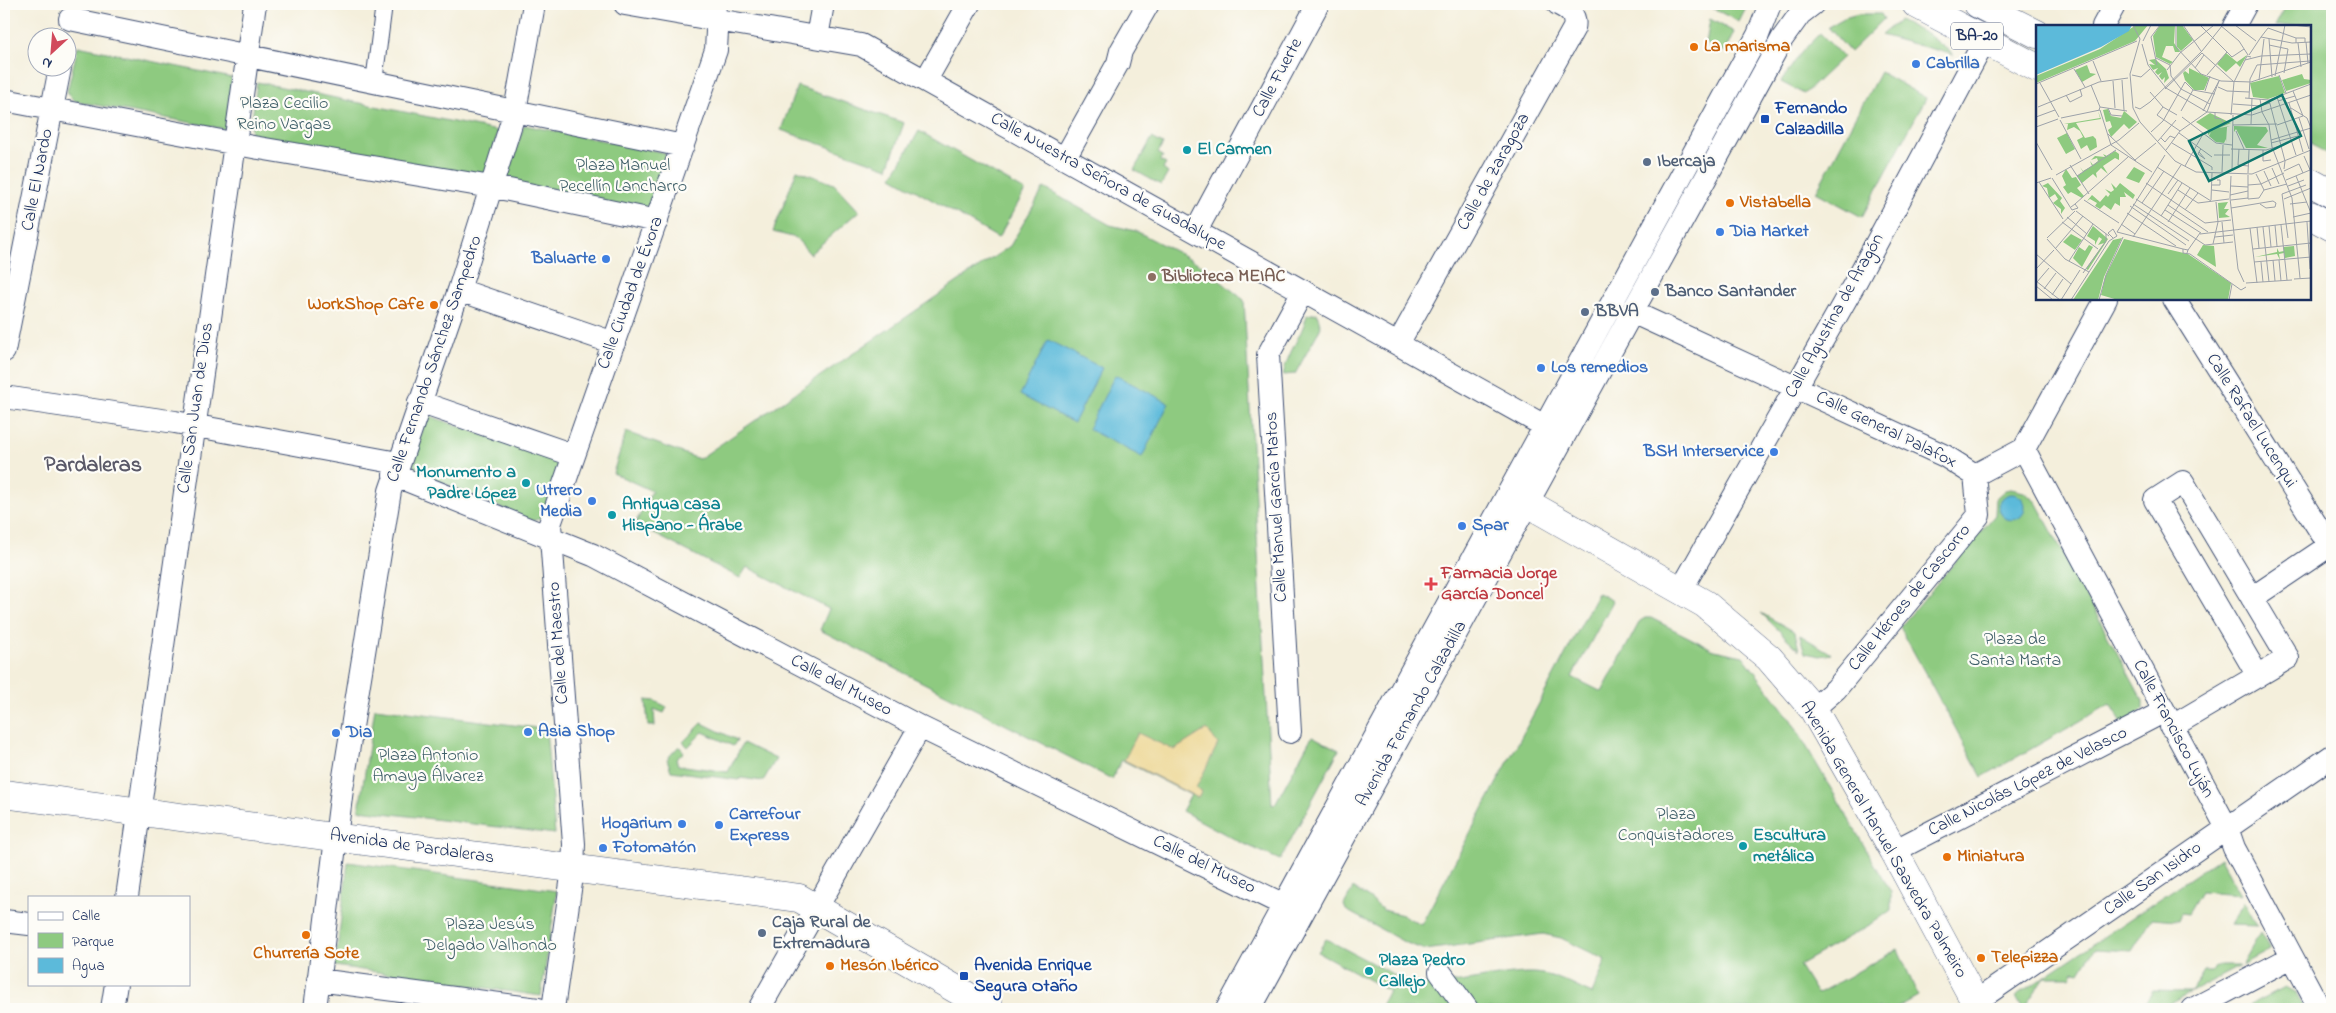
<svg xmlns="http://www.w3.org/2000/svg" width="2336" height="1013" viewBox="0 0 2336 1013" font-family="'Indie Flower',sans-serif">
	<rect width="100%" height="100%" fill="#fdfcf7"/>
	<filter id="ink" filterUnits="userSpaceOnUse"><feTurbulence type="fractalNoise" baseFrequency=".02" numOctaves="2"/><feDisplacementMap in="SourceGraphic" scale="10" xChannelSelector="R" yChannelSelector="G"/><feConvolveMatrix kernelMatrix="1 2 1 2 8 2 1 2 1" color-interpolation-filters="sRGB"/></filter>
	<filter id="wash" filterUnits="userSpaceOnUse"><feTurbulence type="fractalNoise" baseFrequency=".0096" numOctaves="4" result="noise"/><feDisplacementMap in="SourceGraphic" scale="20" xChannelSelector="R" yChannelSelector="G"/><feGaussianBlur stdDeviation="1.12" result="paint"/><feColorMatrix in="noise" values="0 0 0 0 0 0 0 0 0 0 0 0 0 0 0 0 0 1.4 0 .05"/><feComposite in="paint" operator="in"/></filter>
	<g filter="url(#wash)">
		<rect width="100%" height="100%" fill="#f4efdc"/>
		<!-- green -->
		<path fill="#8eca80" stroke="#547c6f" d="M1713,4H1748L1739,22L1712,8Z
			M2287,4H2328L2332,7V156L2310,144V26H2275Z
			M1858,14H1881L1884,19L1850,52L1828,27L1844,18Z
			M1710,19L1734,32L1725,52L1706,44Z
			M1899,20L1930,36L1954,55L1881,35Z
			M1820,33L1843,57L1804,94L1781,82L1800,54Z
			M78,46L232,78L225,129L74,101L67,92Z
			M1880,72L1926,98L1862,217L1816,192Z
			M257,82L498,131L486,179L250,134Z
			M797,86L904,123L888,168L781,130Z
			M524,125L666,153L647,213L505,183Z
			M919,131L1025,191L998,238L892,177Z
			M1152,138L1163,144L1158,153L1163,156L1160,161L1166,164L1163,169L1168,173L1161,185L1134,170Z
			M797,170L834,184L859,211L810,254L796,238L773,232Z
			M1044,188L1110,225L1136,231L1198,263L1244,300L1272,805L1275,804L1312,736L1339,750L1280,860L1240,842L1182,811L1191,795L1122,760L1112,779L820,630L829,609L747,567L740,578L635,524L652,491L613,473L626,432L699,459L1010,246Z
			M1317,313L1321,327L1295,374L1283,375C1287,353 1302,336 1307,315Z
			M427,415L560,462L542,518L533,521L412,470L411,464Z
			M2011,489L2024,492L2036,502L2143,701V710L2123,725L2110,704L1982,777L1900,627L1995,515L1996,498L2005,490Z
			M1598,593L1613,601L1572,677L1602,692L1640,621L1645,618H1651L1714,650L1743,656L1791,720L1891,892V910L1873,923L1799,965L1817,994L1898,949L1918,996L1895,1009H1379L1389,991L1318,952L1326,939L1404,980C1448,992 1491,972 1534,973C1556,974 1573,986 1592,994L1606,960L1561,938L1543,934L1425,950L1404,942L1346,910L1344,905L1353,888L1369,898L1383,910L1403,915L1421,925Z
			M1761,613L1795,632L1799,650Z
			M1800,636V635L1832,654L1820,656L1805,653Z
			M646,700L655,701L667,707L664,713L654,709L655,726H648Z
			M375,708L546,729L555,834L359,810Z
			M702,723L737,740L733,746L703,732L688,747L683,742Z
			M743,743L776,759L763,781L741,778L739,780L671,771L667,759L679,746L684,752L676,759L678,765L728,772Z
			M2220,858L2240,895L2201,892L2188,914L2181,913L2178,920L2152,918L2132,951L2094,949L2080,972L2073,971L2070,977H2045L2023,1009L2016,996Z
			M348,862L557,891L541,996L335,966Z
			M2244,902L2257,926L2230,925Z
			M2260,933L2270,950L2242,965Z
			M2215,966H2240L2159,1009H2141L2153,991L2191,992L2204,971H2212Z
			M2285,987L2296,993L2305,1009H2242Z"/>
		<!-- sand -->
		<path fill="#eeda9e" stroke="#84847e" d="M1207,729L1218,744L1196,788L1202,791L1198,798L1124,760L1138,733L1174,750Z"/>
		<!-- water -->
		<path fill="#5cbada" stroke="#3c749c" d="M1048,340L1102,368L1074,423L1020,395Z
			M1115,375L1169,403L1142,457L1088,429Z
			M1999 507a13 13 0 1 1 26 0a13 13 0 1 1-26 0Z"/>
	</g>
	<g filter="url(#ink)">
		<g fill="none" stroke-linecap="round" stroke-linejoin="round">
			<defs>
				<path id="pedestrian" d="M374,82L384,4"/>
				<path id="minor" d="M625,4L861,45L1559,434
					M70,19L683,146
					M2103,26L2115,4
					M2234,26L2246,4
					M817,37L823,4
					M926,80L969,4
					M4,100L253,147L509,190L657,221
					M1065,158L1118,63L1121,51L1148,4
					M1196,231L1318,4
					M459,290L614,343
					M2174,299L2322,534L2332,536
					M1632,312L1945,456L1975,475
					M1398,344L1574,28C1577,15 1568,9 1558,4
					M4,351L60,68
					M4,397L175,422L398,463
					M419,402L573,455
					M2024,449L2227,828L2234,848L2320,1009
					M2024,449L2106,299
					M394,475L593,555L920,727L1284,905
					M1975,475L2024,449
					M1681,590L1855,283L1985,40
					M2252,598L2332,544
					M1813,709L1836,689L1979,515L1975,475
					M2171,727C2210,704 2249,681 2288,658L2183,482L2155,500L2258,676
					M1290,732L1268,355L1303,291
					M1894,851L2163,712
					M127,897L255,4
					M4,921L29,924
					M1440,972L1467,1009
					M318,980L538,1009
					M1975,1002L2332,756
					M112,1009L116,984
					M315,1009L342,789L390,491L459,290L515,111L534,4
					M553,1009L573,869L574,844L550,524L716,50L717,31L714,4
					M759,1009L920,727
					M1227,1009L1758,35L1770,4
					M1250,1009L1782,39L1800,14L1813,4
					M2193,1009L2292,957"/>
				<path id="tertiary" d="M1527,503L1705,604L1769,658L1813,709L1894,851L1979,1009
					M4,794L799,898L990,1009"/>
				<path id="trunk" d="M1916,4L2037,68
					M1978,4L2037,34
					M2310,182L2332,194
					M2310,215L2332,227"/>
			</defs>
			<!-- pedestrian casing -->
			<use href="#pedestrian" stroke="#3c4c71" stroke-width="18"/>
			<!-- minor casing -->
			<use href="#minor" stroke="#3c4c71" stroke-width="24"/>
			<!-- tertiary casing -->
			<use href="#tertiary" stroke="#3c4c71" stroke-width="29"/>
			<!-- trunk casing -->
			<use href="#trunk" stroke="#3c4c71" stroke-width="29"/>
			<!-- pedestrian -->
			<use href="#pedestrian" stroke="#fff" stroke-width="16"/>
			<!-- minor -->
			<use href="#minor" stroke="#fff" stroke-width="22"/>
			<!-- tertiary -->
			<use href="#tertiary" stroke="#fff" stroke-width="28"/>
			<!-- trunk -->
			<use href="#trunk" stroke="#fff" stroke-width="28"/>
		</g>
	</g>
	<!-- markers -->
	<g fill="#e8710a" stroke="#fdfcf7" stroke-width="2">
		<circle cx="1694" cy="47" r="5"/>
		<circle cx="1730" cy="203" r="5"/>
		<circle cx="434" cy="305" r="5"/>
		<circle cx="1947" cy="857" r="5"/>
		<circle cx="306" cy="935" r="5"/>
		<circle cx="1981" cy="958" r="5"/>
		<circle cx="830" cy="966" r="5"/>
	</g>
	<g fill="#3f7fe0" stroke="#fdfcf7" stroke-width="2">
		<circle cx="1916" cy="64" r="5"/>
		<circle cx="1720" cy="232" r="5"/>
		<circle cx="606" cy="259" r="5"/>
		<circle cx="1541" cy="368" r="5"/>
		<circle cx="1774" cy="452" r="5"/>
		<circle cx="592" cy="501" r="5"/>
		<circle cx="1462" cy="526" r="5"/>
		<circle cx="528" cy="732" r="5"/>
		<circle cx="336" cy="733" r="5"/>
		<circle cx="682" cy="824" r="5"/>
		<circle cx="719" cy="825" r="5"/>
		<circle cx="603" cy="848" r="5"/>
	</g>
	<g fill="#1a4fb4" stroke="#fdfcf7" stroke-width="2">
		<rect x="1760" y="114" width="10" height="10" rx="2.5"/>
		<rect x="959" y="971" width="10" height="10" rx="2.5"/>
	</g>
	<g fill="#0f9aa8" stroke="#fdfcf7" stroke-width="2">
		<circle cx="1187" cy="150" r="5"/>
		<circle cx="526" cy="483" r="5"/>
		<circle cx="612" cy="515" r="5"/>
		<circle cx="1743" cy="846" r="5"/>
		<circle cx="1369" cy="971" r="5"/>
	</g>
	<g fill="#5c6f8a" stroke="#fdfcf7" stroke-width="2">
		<circle cx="1647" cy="162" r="5"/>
		<circle cx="1655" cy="292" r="5"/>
		<circle cx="1585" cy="312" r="5"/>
		<circle cx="762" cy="933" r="5"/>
	</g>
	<circle fill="#8d6e63" stroke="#fdfcf7" stroke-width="2" cx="1152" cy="277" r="5"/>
	<path fill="#e0444e" stroke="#fdfcf7" stroke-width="2" d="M1428.5 576.5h5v5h5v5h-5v5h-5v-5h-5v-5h5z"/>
	<g text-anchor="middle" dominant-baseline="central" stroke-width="4.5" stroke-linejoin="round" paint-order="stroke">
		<!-- shield labels -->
		<rect fill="#fdfcf7" stroke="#5f6c8c" stroke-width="1" x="1951" y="22.5" width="52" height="27" rx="4"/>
		<g font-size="16" font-weight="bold" fill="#1b2f5e">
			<text x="1977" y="36">BA-20</text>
		</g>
		<!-- food labels -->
		<g font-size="18" font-weight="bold" fill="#c56008" stroke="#fdfcf7" text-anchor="start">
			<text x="1704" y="47">La marisma</text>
			<text x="1740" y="203">Vistabella</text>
			<text x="424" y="305" text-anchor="end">WorkShop Cafe</text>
			<text x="1957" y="857">Miniatura</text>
			<text x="306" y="954" text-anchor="middle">Churrería Sote</text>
			<text x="1991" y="958">Telepizza</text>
			<text x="840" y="966">Mesón Ibérico</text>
		</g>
		<!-- shop labels -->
		<g font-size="18" font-weight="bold" fill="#366cbe" stroke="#fdfcf7" text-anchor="start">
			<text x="1926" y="64">Cabrilla</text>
			<text x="1730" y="232">Dia Market</text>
			<text x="596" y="259" text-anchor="end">Baluarte</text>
			<text x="1551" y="368">Los remedios</text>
			<text x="1764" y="452" text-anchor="end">BSH Interservice</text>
			<text x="582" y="491" text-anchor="end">Utrero<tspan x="582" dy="21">Media</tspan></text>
			<text x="1472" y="526">Spar</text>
			<text x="538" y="732">Asia Shop</text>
			<text x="346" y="733">Dia</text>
			<text x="729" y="815">Carrefour<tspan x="729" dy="21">Express</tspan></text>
			<text x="672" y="824" text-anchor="end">Hogarium</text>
			<text x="613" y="848">Fotomatón</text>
		</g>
		<!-- street labels -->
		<g font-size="18" fill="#1b2f5e" stroke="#fdfcf7">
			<text transform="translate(1278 78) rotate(-62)">Calle Fuerte</text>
			<text transform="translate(1494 172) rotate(-61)">Calle de Zaragoza</text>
			<text transform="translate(38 180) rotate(-79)">Calle El Nardo</text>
			<text transform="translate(1108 182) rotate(29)">Calle Nuestra Señora de Guadalupe</text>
			<text transform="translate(631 293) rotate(-70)">Calle Ciudad de Évora</text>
			<text transform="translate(1835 316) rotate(-61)">Calle Agustina de Aragón</text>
			<text transform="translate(435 359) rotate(-71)">Calle Fernando Sánchez Sampedro</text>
			<text transform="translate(196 408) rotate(-82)">Calle San Juan de Dios</text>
			<text transform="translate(2251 421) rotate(58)">Calle Rafael Lucenqui</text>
			<text transform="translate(1886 430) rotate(26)">Calle General Palafox</text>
			<text transform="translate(1277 507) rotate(-93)">Calle Manuel García Matos</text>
			<text transform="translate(1910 598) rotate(-51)">Calle Héroes de Cascorro</text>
			<text transform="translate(559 643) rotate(-94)">Calle del Maestro</text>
			<text transform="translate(841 686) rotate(28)">Calle del Museo</text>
			<text transform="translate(1412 714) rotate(-61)">Avenida Fernando Calzadilla</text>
			<text transform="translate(2173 729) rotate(62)">Calle Francisco Luján</text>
			<text transform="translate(2028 782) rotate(-27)">Calle Nicolás López de Velasco</text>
			<text transform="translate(1883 840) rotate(60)">Avenida General Manuel Saavedra Palmeiro</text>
			<text transform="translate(412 847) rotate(8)">Avenida de Pardaleras</text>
			<text transform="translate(1204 865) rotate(26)">Calle del Museo</text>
			<text transform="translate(2153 879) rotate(-35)">Calle San Isidro</text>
		</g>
		<!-- park labels -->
		<g font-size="18" fill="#3e5e68" stroke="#fdfcf7">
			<text x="284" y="104">Plaza Cecilio<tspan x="284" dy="21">Reino Vargas</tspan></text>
			<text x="623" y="166">Plaza Manuel<tspan x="623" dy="21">Pecellín Lancharro</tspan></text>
			<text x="2015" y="640">Plaza de<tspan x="2015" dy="21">Santa Marta</tspan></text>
			<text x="428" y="756">Plaza Antonio<tspan x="428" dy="21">Amaya Álvarez</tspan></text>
			<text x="1676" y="815">Plaza<tspan x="1676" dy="21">Conquistadores</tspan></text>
			<text x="490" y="925">Plaza Jesús<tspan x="490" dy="21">Delgado Valhondo</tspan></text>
		</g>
		<!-- transit labels -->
		<g font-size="18" font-weight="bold" fill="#164399" stroke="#fdfcf7" text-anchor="start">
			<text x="1775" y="109">Fernando<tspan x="1775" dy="21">Calzadilla</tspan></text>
			<text x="974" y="966">Avenida Enrique<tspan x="974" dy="21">Segura Otaño</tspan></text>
		</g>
		<!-- culture labels -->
		<g font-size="18" font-weight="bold" fill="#0d838f" stroke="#fdfcf7" text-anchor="start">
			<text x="1197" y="150">El Carmen</text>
			<text x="516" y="473" text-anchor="end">Monumento a<tspan x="516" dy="21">Padre López</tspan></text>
			<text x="622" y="505">Antigua casa<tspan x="622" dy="21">Hispano - Árabe</tspan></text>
			<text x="1753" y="836">Escultura<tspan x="1753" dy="21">metálica</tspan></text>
			<text x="1379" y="961">Plaza Pedro<tspan x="1379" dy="21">Callejo</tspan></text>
		</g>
		<!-- service labels -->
		<g font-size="18" font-weight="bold" fill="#4e5e75" stroke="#fdfcf7" text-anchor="start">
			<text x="1657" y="162">Ibercaja</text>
			<text x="1665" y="292">Banco Santander</text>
			<text x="1595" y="312">BBVA</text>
			<text x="772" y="923">Caja Rural de<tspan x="772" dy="21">Extremadura</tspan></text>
		</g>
		<!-- education labels -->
		<g font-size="18" font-weight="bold" fill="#785e54" stroke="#fdfcf7" text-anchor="start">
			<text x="1162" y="277">Biblioteca MEIAC</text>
		</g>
		<!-- health labels -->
		<g font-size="18" font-weight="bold" fill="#be3a42" stroke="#fdfcf7" text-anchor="start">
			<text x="1441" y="574">Farmacia Jorge<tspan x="1441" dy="21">García Doncel</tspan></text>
		</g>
		<!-- district labels -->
		<g font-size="22" font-weight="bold" fill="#5a5968" stroke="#fdfcf7">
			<text x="93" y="466">Pardaleras</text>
		</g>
	</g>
	<!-- overview -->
	<g transform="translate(2036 25)">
		<rect width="275" height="275" fill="#f4efdc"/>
		<path d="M100,0H112L99,16L0,58V51L64,24ZM124,0H139L138,18L144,27H139L137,21H130L126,32L137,37L134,39L120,32L117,11ZM141,0H146L157,15L145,26L141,22ZM190,28L201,37L211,30L204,42L200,38L190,47L181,39ZM119,34L130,44L133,53L128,58L129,52L126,55L123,51L126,47L122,50L119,47L122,43L117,45L113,39L119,40L113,35ZM51,40L54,48L60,49L46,57L39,45ZM153,43L173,53L168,65H158L149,55L147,48L149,46L153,49ZM266,49L268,54L275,55V58L250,66L246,55ZM243,51L249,68L232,74L217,72L214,58ZM72,84L75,91L85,93L88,86L101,97L93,104L88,99L75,112L72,105L76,102L74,96L70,97L67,85ZM62,86L65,94L40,98L49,113L57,111L60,114L61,122L54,126L51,120L45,124L41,115L47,112L44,106L38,102L31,105L32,99H28L64,93ZM174,88L195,98L183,103L194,101L191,102L190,118V114L188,118L180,117L173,111L175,107L172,110V105L160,97ZM198,101L230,102L232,106L221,120L232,123H210L200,104L198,107ZM31,108L39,124L30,129L21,113ZM79,126L83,129V135L79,133L67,141L72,149L65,143L60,148L61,153L57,149L46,158L41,151L47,147L44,142L47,146L56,141L54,136L57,140L62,136L61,133L55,135L59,131L69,132L67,129L71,131ZM98,142L109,148L103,158L90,153ZM30,144L36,153L40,152L45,160L41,163L48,171L46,173L35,167L32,169L27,162L30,160L26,151ZM12,158L26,173L24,176L29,183L25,189V184L17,178L22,174L19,169L13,173L11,163L6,161ZM75,158L80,163L84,158L99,170L97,174L88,167L90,172H84V181L79,178L75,185L68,180L64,184L59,181L61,178L54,174L51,176L56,170L64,177L70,170L72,172L74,169L69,164L75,167L78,165ZM192,177L188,184H193L189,189L194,192L183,193L182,178ZM57,201L72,214L52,245L50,244L68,218L62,220L66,214L63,212L59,220V216L51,211ZM35,209L46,215L39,225L27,217ZM86,213L68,252L62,275H37L77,215ZM88,214L152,229L195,258L192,275H82L65,270L69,252L79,232L96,242L79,232ZM53,220L57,222L46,242L37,233L43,222L49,226ZM167,220L178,221L180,242L161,230ZM258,221L259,231L249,233L248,228L243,229L244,235L241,229L219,232L241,227V223L243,227L248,226V222Z" fill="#8eca80"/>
		<path d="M0,0H96L93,6L65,22L0,50Z" fill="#5cbada"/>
		<path fill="none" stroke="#9da2aa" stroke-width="1" d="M97,0L104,14L94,49L97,83L104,97L139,136L160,147L216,149L275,125M140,0V22L165,49L185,56L215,57L275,37M147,0L165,26M164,0L196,32L208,24M184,0L203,16L212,30M199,0L220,16M256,0L275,2M115,12L121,40M115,12L124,0M225,12L256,18L275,17M225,12L232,3L260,13M233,14L236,52M107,16L115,0M270,17L272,38M260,18V13H269V17M262,18L265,42M106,19L112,40L130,63L171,87L216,90L275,70M233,20L252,24L248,48M166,26L186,1M166,28L198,57M213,30L225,12M120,33L134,40M209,35L225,31L275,29M57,36L65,56M134,40L135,51L145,64L174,79M159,43L168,30M38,44L49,62M131,45L144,28L178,0M96,50L105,52L114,44M171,50L191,27M243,50L250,68M239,51L249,0M86,55L88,85M223,55L228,14M77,56L79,83M4,58L23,92M0,59L101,16M55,60L64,82M182,62L191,66L213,67M129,64L166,28M169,66L174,51M114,67L127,82L141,90M30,70L34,77L46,71L44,64M241,72L260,130M209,73L233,75L275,59M213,73L214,54L221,40L274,36M224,74L226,87L233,100L236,122L256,173L264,253M233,75L249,136L248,144M242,76L259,71M253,78L267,127M197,79L224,81L234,78M2,82L63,57L92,53M99,82L104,84L114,77L166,26M127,82L121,90L144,106M72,83L75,90L86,91M255,83L271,93L275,103M63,85L64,82L91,86M64,85L75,120L116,147M145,86L157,65M167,86L183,56M171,87L183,56M179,87V93L185,94L189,100M195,90L198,57L211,31L215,32M0,92L19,85M146,92L180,118L196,120M25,93L64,85M263,93L273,124M24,95L45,134M215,99L216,73M197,100L241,99M241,100L267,91L257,66M0,102L22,94M200,106L208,124M115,107L127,96L149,57L157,65L179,69M143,108L176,132M72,109L100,136M125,113L129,117L134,111L139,113M83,115L103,98M235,115L275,103M122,116L140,95M0,117L16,145M136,118L176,142V145M235,118L262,111M195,124L230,125L244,121M203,124L202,140L213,141M130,125L144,106L171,87M227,125V136L235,135M163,127L169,134L162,129L164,125L165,124M129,130L81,207L147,224M178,130H194M268,131L275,147M99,135L120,118M34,140L53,169M149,141L167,109M121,142L175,176M236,143L243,159M196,146L197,90M228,146L235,161M248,146L263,139L267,148M186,147L187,120M212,148L213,125M220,149L228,165M20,150L83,115M212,150V174M41,151L80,125M195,151L194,173L202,244L208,257M260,151L275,188M16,153L36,185L42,183L39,179L35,182M250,155L274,145M3,157L27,194M0,158L15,153M110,158L169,198L195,195M176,160H184V155H181M212,160L225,159L248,148M195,161L212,162M252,161L268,155M142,165L162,178M176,165L193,167M228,165L251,159M132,169L142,155M194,170L212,166M100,174L169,220L197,217M212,174L223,173L228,165M248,174L275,163M48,175L83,198M175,175L176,148M195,175L212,173M180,177L182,197M106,178L128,146M162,178L193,174M39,179L92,132M97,179L153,216M254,179L271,177M132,180L172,207M94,181L150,220M195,183L237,176L240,178L239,182L230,183L224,179M129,185L165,208M149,185L162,168M40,186L73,211M91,188L140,221M125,191L146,158M31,192L51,209M257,192L275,188M26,197L62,224M132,197L154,163M186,197L188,218M271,197L274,244M85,199L99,209M239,200L241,221M245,200L251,255M233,201L235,222M221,202L223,223M227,202L233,257M214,203L221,258M164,209L275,196M97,212L145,140M179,212L197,210M11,213L39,186M252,213L246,169L270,160M11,214L29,234L53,247M177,219L182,197M19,224L47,191M217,224L275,218M152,225L164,208M151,228L152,225L147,224V228L154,229L205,265L210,262M0,229L35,259M237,235L239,256M243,235L245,256M33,236L57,199M218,237L275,232M225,237L227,257M0,244L18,225M47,248L70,216V209M258,254L275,253M0,256L24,275M1,257L13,243M210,258L256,255M0,261L17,275M8,264L20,248M16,270L27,254M25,275L44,245M35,275L73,216L81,211L77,204L72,208L77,213M63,275L70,250L87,212M193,275L196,259"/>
		<path fill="#0f766e" fill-opacity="0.15" stroke="#0f766e" stroke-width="2.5" d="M246,70L265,111L173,156L153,116Z"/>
		<rect width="275" height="275" fill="none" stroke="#1b2f5e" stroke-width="2.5"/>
	</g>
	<!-- margin -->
	<rect width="2336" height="1013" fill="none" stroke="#fdfcf7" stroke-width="20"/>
	<!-- legend -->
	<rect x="28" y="896" width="162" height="90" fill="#fdfcf7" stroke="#a3aaba"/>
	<rect x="38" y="912" width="25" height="8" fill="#ffffff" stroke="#a3aaba"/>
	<text x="72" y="920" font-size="15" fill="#1b2f5e">Calle</text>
	<rect x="38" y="933" width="25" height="15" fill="#8eca80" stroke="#a3aaba"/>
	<text x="72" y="946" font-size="15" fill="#1b2f5e">Parque</text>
	<rect x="38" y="958" width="25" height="15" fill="#5cbada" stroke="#a3aaba"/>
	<text x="72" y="970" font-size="15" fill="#1b2f5e">Agua</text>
	<!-- north arrow -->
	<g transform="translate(52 52) rotate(206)"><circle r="24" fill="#fdfcf7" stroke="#a3aaba"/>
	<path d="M0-4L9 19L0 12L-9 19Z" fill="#d1495b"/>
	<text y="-8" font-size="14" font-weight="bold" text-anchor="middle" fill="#1b2f5e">N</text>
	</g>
</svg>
